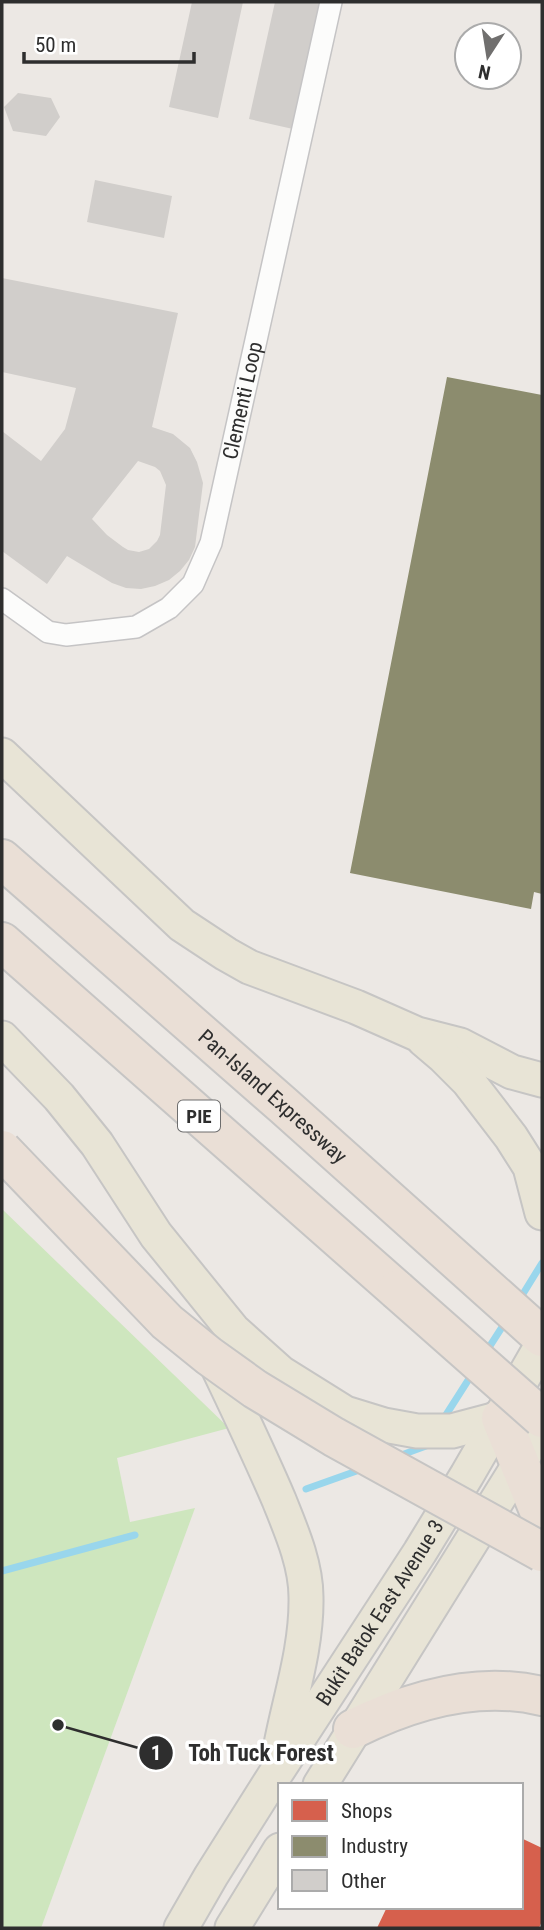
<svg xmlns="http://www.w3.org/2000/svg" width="544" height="1930" viewBox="0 0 544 1930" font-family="'Roboto Condensed',sans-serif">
	<rect width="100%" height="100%" fill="#ece8e4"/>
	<!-- green -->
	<path fill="#cee6be" d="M2,1209L229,1428L117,1458L130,1522L195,1508L41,1928H2Z"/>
	<!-- shops -->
	<path fill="#d6604d" d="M521,1838L542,1848V1921L539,1928H377L387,1907H521Z"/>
	<!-- industry -->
	<path fill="#8c8c6e" d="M447,377L542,395V894L534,892L531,909L350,873Z"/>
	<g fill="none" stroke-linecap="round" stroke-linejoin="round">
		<!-- stream -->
		<path stroke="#99d6ec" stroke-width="7" d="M518,1302L542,1263
			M486,1352L506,1321
			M444,1418L474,1371
			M396,1457L426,1446
			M306,1489L365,1468
			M2,1571L135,1535"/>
	</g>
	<!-- building -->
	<path fill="#d1cecb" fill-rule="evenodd" d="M192,2H243L218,118L169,107Z
		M275,2H321L293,129L249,119Z
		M18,93L51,98L60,117L46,136L13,131L4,107Z
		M95,180L172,196L164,238L87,222Z
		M2,278L178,313L152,427L173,434L190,448L197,462L203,483L195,547L189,560L180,571L169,580L155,586L141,589L126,588L112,583L67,556L47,584L2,551V431L41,461L65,429L76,388L2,372ZM138,461L155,467L160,471L166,485L160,535L157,541L149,549L139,552L128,550L123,547L107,535L92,519Z"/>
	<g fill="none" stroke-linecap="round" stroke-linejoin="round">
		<defs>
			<g id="minor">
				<path id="s1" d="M2,599L48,632L66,635L136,627L169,608L193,584L211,543L331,2"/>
			</g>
			<g id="primary">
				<path d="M2,755L182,925L226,954L249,967L356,1007L417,1034L460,1045L512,1072L542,1080"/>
				<path d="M2,1038L59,1097L97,1144L156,1235L233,1330L281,1373L345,1413L384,1425L417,1431H452L501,1418L526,1406"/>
				<path d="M424,1040L444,1057L468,1081L511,1137L530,1167L542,1213"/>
				<path d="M212,1355C235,1403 258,1451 279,1500C291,1530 306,1564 306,1597C307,1651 288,1703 279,1755"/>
				<path d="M320,1785L519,1465L542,1422"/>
				<path id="s2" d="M181,1928L211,1876L276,1773L420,1552L467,1475L542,1345"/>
				<path d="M232,1928L280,1850"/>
			</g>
			<g id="motorway">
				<path id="s3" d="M2,859L284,1106L542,1337"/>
				<path d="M2,942L397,1290"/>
				<path d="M501,1418L542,1518"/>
				<path d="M353,1729C411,1700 478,1681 542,1696"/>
			</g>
		</defs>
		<!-- minor casing -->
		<use href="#minor" stroke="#c5c4c5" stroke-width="24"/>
		<!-- primary casing -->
		<use href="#primary" stroke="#c6c5c4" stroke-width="37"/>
		<!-- motorway casing -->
		<use href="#motorway" stroke="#c6c5c4" stroke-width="42"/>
		<!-- minor -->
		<use href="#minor" stroke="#fcfcfb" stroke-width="21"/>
		<!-- primary -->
		<use href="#primary" stroke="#e8e4d6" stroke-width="33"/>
		<!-- motorway -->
		<use href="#motorway" stroke="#eadfd6" stroke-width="38"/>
		<defs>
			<path id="motorway-bridge" d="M2,1150L167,1322L209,1356L255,1389L334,1437L542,1552
				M397,1290L542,1418"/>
		</defs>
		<!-- motorway-bridge casing -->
		<use href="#motorway-bridge" stroke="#c6c5c4" stroke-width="42" stroke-linecap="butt"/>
		<!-- motorway-bridge -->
		<use href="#motorway-bridge" stroke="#eadfd6" stroke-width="38"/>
	</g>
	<g text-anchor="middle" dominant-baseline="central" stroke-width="7" stroke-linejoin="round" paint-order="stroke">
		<!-- shield labels -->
		<rect fill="#fff" stroke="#6d6d6d" stroke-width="2" x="178" y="1100.5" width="42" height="31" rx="5"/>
		<g font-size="19" font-weight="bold" fill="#2e2e2e">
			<text x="199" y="1116">PIE</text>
		</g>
		<!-- street labels -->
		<g font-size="21" fill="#2e2e2e" stroke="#fff">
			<text stroke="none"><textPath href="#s1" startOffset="408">Clementi Loop</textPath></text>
			<text stroke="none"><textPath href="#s3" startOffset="360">Pan-Island Expressway</textPath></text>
			<text stroke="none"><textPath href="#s2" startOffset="373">Bukit Batok East Avenue 3</textPath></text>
		</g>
	</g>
	<!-- callouts -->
	<path fill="none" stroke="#2e2e2e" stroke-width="2.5" d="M58 1725L156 1753"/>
	<g fill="#2e2e2e" stroke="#fff" stroke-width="2.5">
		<circle cx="58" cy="1725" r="7"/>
		<circle cx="156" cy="1753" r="18"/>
	</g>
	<g font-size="21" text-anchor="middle" font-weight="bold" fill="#fff">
		<text x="156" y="1760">1</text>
	</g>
	<g font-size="23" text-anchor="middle" font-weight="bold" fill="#2e2e2e" stroke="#fff" stroke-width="7" stroke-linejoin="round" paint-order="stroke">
		<text x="261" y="1761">Toh Tuck Forest</text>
	</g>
	<!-- border -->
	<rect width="544" height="1930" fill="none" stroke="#2e2e2e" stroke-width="7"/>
	<!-- legend -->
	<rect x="278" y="1783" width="245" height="126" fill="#ffffff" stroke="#ababab" stroke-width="2"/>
	<rect x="292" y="1800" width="35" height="21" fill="#d6604d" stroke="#ababab" stroke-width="2"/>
	<text x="341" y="1818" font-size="21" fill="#2e2e2e">Shops</text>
	<rect x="292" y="1836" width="35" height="21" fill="#8c8c6e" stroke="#ababab" stroke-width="2"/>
	<text x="341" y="1853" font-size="21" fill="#2e2e2e">Industry</text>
	<rect x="292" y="1870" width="35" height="21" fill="#d1cecb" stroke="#ababab" stroke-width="2"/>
	<text x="341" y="1888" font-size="21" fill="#2e2e2e">Other</text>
	<!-- north arrow -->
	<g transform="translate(488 56) rotate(192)"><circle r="33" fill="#ffffff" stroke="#ababab" stroke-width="2"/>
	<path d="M0-5L12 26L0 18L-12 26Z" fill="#706f6e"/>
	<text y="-10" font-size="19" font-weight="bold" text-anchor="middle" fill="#2e2e2e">N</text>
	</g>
	<!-- scale -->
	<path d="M24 52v10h170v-10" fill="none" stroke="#2e2e2e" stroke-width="3.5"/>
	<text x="35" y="52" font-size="21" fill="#2e2e2e" stroke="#ffffff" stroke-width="5" paint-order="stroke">50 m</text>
</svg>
